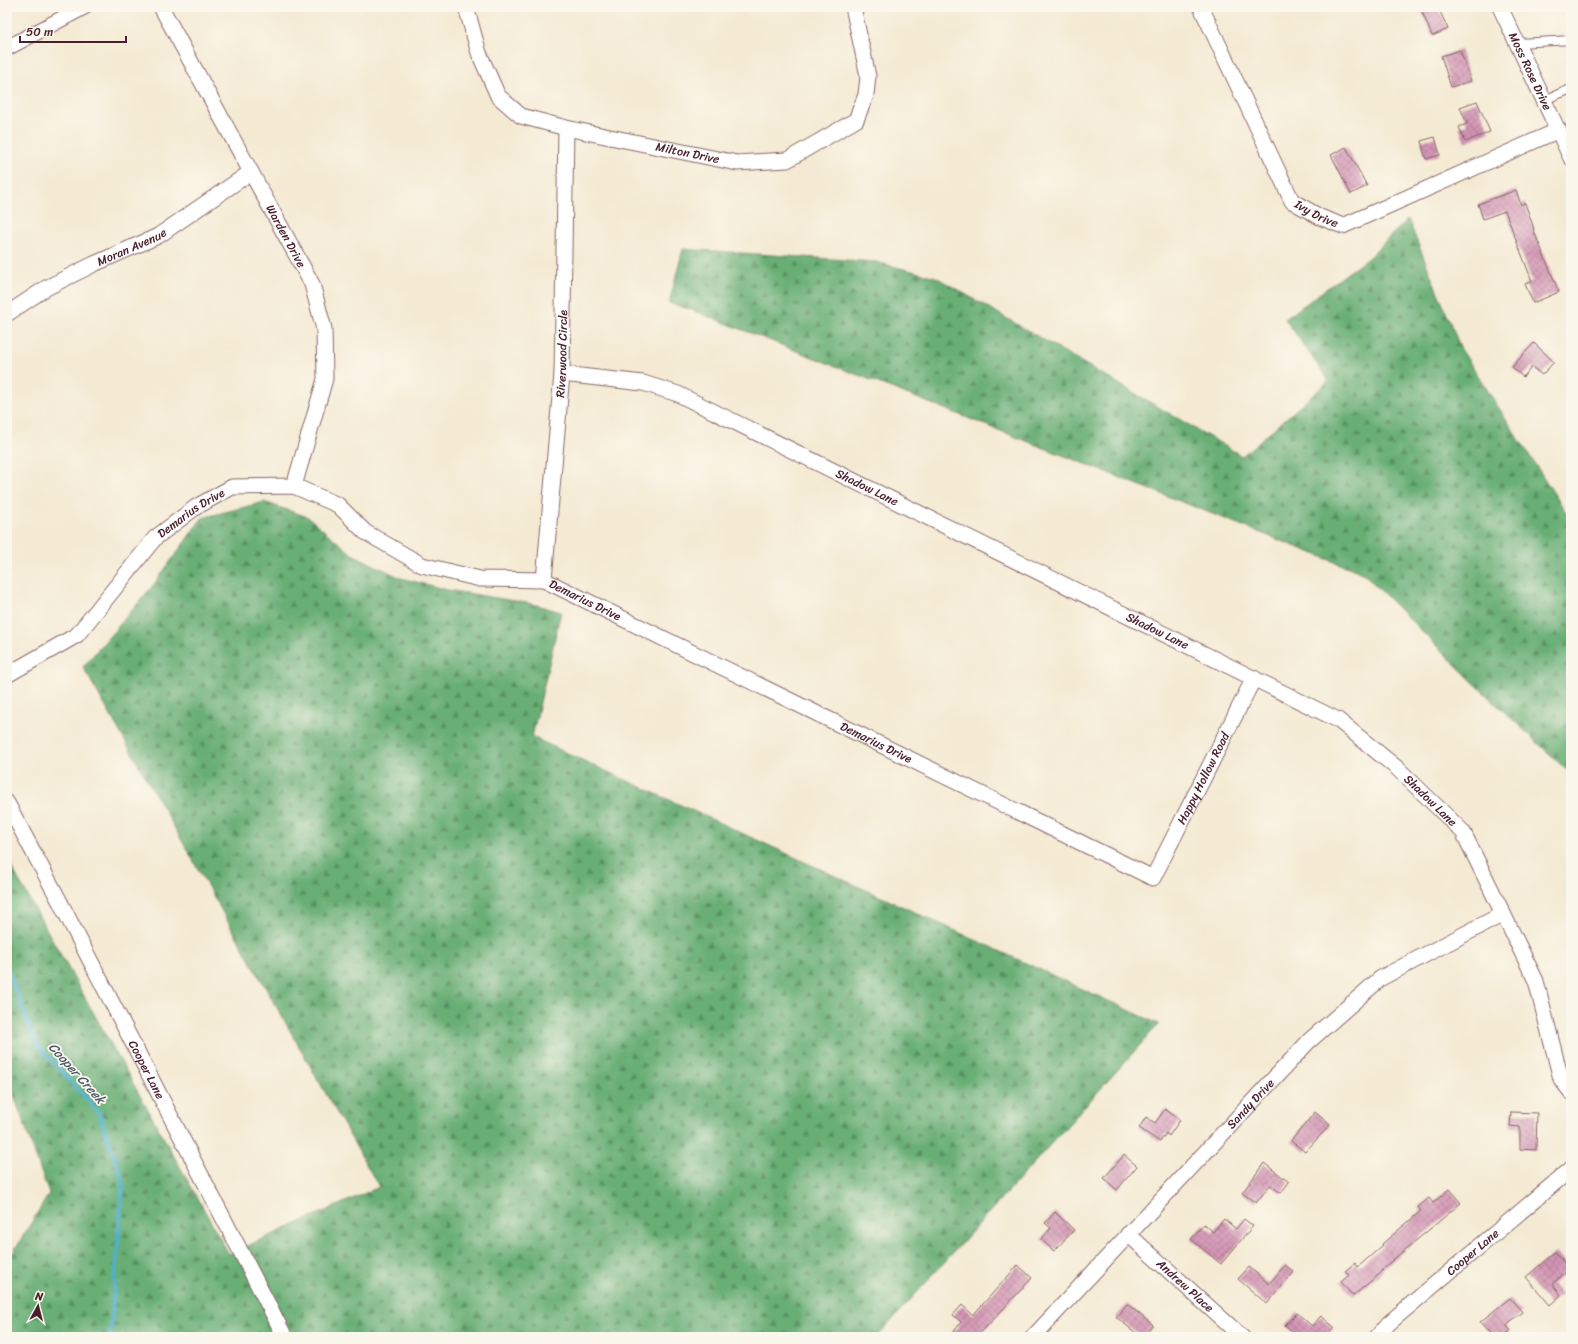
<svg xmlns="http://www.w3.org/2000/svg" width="1578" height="1344" viewBox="0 0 1578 1344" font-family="Sriracha,sans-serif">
	<defs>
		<pattern id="forest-firs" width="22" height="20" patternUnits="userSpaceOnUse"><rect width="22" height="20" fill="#67ae74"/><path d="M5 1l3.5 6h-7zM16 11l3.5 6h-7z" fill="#578d5f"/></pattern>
		<pattern id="building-cross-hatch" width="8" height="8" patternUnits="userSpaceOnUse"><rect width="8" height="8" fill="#d394b4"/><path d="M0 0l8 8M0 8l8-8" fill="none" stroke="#ad7893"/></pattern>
	</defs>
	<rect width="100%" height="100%" fill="#fbf7ec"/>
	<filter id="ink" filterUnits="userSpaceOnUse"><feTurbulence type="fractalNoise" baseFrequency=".025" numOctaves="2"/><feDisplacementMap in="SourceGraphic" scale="8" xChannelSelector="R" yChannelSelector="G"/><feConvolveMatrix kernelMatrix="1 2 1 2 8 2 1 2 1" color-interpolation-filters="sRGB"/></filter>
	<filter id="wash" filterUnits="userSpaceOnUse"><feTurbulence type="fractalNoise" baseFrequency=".012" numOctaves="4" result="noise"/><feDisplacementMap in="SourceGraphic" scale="16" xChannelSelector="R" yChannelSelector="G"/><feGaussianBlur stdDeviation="0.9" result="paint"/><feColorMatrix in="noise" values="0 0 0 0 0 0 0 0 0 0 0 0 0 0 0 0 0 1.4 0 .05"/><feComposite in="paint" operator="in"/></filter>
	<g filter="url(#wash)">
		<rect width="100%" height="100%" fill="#f4ead3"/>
		<!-- forest -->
		<path fill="url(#forest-firs)" stroke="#586650" d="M1408,219L1461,349L1571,520V774L1481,690L1363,573L692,310L669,303L683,249L876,262L936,277L1242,456L1329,381L1285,319L1368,258Z
			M264,502L308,517L352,554L401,578L448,590L533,604L561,612L532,737L1159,1024L877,1337H7V1262L49,1194L7,1076V859L229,1254L379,1187L83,667L151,588L202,518Z"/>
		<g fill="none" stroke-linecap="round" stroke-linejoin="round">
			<!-- stream -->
			<path stroke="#50b0cf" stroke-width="4" d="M7,969L36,1043L99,1113L123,1181L110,1337"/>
		</g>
		<g id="blocks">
			<!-- building -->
			<path fill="url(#building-cross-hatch)" d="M1420,7H1438L1448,29L1432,36Z
				M1460,50L1471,81L1451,87L1441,56Z
				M1477,101L1490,132L1465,142L1459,127L1467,124L1460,107Z
				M1435,137L1440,155L1426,159L1421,141Z
				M1346,147L1367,186L1351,194L1331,155Z
				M1516,190L1521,205L1525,203L1534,229H1533L1559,292L1533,303L1525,284L1532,281L1505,211L1483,219L1478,204Z
				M1534,343L1554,362L1542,375L1532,367L1523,377L1512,367Z
				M1165,1109L1180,1120L1169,1136L1166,1133L1160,1142L1139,1128L1146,1117L1155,1123Z
				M1315,1112L1330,1125L1305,1152L1291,1141Z
				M1511,1112L1537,1113L1536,1150L1520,1149V1127L1510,1126Z
				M1124,1155L1137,1166L1117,1190L1104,1178Z
				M1264,1163L1289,1182L1281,1193L1270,1185L1256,1203L1242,1193Z
				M1449,1189L1461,1203L1382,1269L1383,1271L1353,1296L1341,1282L1349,1275L1345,1271L1355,1263L1358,1267L1383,1245L1382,1244L1421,1211L1418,1207L1429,1198L1433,1203Z
				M1055,1212L1074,1230L1054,1251L1041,1239L1051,1228L1045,1223Z
				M1224,1219L1236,1229L1244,1219L1253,1226L1221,1264L1191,1239L1204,1224L1213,1232Z
				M1555,1252L1570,1269L1552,1284L1561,1295L1550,1305L1526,1277Z
				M1018,1265L1032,1278L977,1337H950L961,1322L953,1315L962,1305L973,1315Z
				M1285,1265L1294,1272L1267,1304L1238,1279L1249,1267L1269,1284Z
				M1510,1298L1522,1312L1506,1325L1511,1331L1504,1337H1493L1480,1322Z
				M1127,1304L1153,1325L1143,1337H1141L1116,1317Z
				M1297,1313L1312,1326L1321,1316L1334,1327L1325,1337H1299L1285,1325Z"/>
		</g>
	</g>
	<g filter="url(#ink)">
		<use href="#blocks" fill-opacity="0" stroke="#866666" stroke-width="1"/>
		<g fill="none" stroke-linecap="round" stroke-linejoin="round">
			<defs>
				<path id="lane" d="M1517,43L1571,40
					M1544,100L1571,89"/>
				<g id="street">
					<path id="s1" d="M161,7L312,284L324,329L325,379L294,486"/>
					<path id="s2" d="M466,7L479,53L498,96L521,116L566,128L737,163L787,160L856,120L866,95L868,76L853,7"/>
					<path id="s3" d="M1201,7L1292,201L1320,217L1343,226L1559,130"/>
					<path id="s4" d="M1500,7L1571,158"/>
					<path d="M7,48L84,7"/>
					<path id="s5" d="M7,314L46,288L94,264L158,236L251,172"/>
					<path id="s6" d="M562,374L643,383L678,394L1338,720L1397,768L1463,832L1536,981L1561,1079L1571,1092"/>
					<path id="s7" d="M544,580L562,374L566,128"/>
					<path id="s8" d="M7,675L77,635L155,538L196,507L232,487L294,486L338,505L365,532L422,565L480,579L544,580L1153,878L1254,678"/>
					<path id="s9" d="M7,803L59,900L173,1121L285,1337"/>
					<path id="s10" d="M1128,1234L1242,1337"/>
					<path id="s11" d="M1033,1337L1309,1041L1381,978L1503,914"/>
					<path id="s12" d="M1377,1337L1389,1323L1571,1169"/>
				</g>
			</defs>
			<!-- lane casing -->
			<use href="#lane" stroke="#866666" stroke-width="10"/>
			<!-- street casing -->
			<use href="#street" stroke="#866666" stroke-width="17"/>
			<!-- lane -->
			<use href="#lane" stroke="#fff" stroke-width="8"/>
			<!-- street -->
			<use href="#street" stroke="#fff" stroke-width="15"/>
		</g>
	</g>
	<g text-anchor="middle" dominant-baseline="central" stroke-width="3.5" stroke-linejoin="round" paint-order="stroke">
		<!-- street labels -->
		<g font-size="12" fill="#4a1f2b" stroke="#fbf7ec">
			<text stroke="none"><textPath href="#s4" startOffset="71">Moss Rose Drive</textPath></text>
			<text stroke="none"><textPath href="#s2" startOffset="296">Milton Drive</textPath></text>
			<text stroke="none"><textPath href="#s3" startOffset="242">Ivy Drive</textPath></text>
			<text stroke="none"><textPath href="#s1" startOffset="261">Warden Drive</textPath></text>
			<text stroke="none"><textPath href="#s5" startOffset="142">Moran Avenue</textPath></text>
			<text stroke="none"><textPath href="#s7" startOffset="227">Riverwood Circle</textPath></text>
			<text stroke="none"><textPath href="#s6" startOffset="329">Shadow Lane</textPath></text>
			<text stroke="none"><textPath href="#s8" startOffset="249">Demarius Drive</textPath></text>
			<text stroke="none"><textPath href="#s8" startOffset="681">Demarius Drive</textPath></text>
			<text stroke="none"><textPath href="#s6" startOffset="653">Shadow Lane</textPath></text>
			<text stroke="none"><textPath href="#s8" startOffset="1005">Demarius Drive</textPath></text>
			<text stroke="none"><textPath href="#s8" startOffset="1425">Happy Hollow Road</textPath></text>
			<text stroke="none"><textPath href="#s6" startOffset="977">Shadow Lane</textPath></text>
			<text stroke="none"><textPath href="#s9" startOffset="301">Cooper Lane</textPath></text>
			<text stroke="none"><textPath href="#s11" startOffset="319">Sandy Drive</textPath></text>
			<text stroke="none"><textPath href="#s12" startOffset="128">Cooper Lane</textPath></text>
			<text stroke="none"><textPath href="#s10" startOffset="77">Andrew Place</textPath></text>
		</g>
		<!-- water labels -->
		<g font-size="13" font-style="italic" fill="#4c596d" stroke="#fbf7ec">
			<text transform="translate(77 1073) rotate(48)">Cooper Creek</text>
		</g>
	</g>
	<!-- margin -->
	<rect width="1578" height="1344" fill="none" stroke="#fbf7ec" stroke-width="24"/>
	<!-- north arrow -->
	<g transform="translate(38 1306) rotate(7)" stroke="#fbf7ec" stroke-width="3" paint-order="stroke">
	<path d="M0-3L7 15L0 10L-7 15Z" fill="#4a1f2b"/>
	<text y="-6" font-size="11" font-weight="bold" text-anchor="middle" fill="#4a1f2b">N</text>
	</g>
	<!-- scale -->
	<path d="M20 36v6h106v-6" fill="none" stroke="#4a1f2b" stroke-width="2"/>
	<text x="26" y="36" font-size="12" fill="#4a1f2b" stroke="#fbf7ec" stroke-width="3" paint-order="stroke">50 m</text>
</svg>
